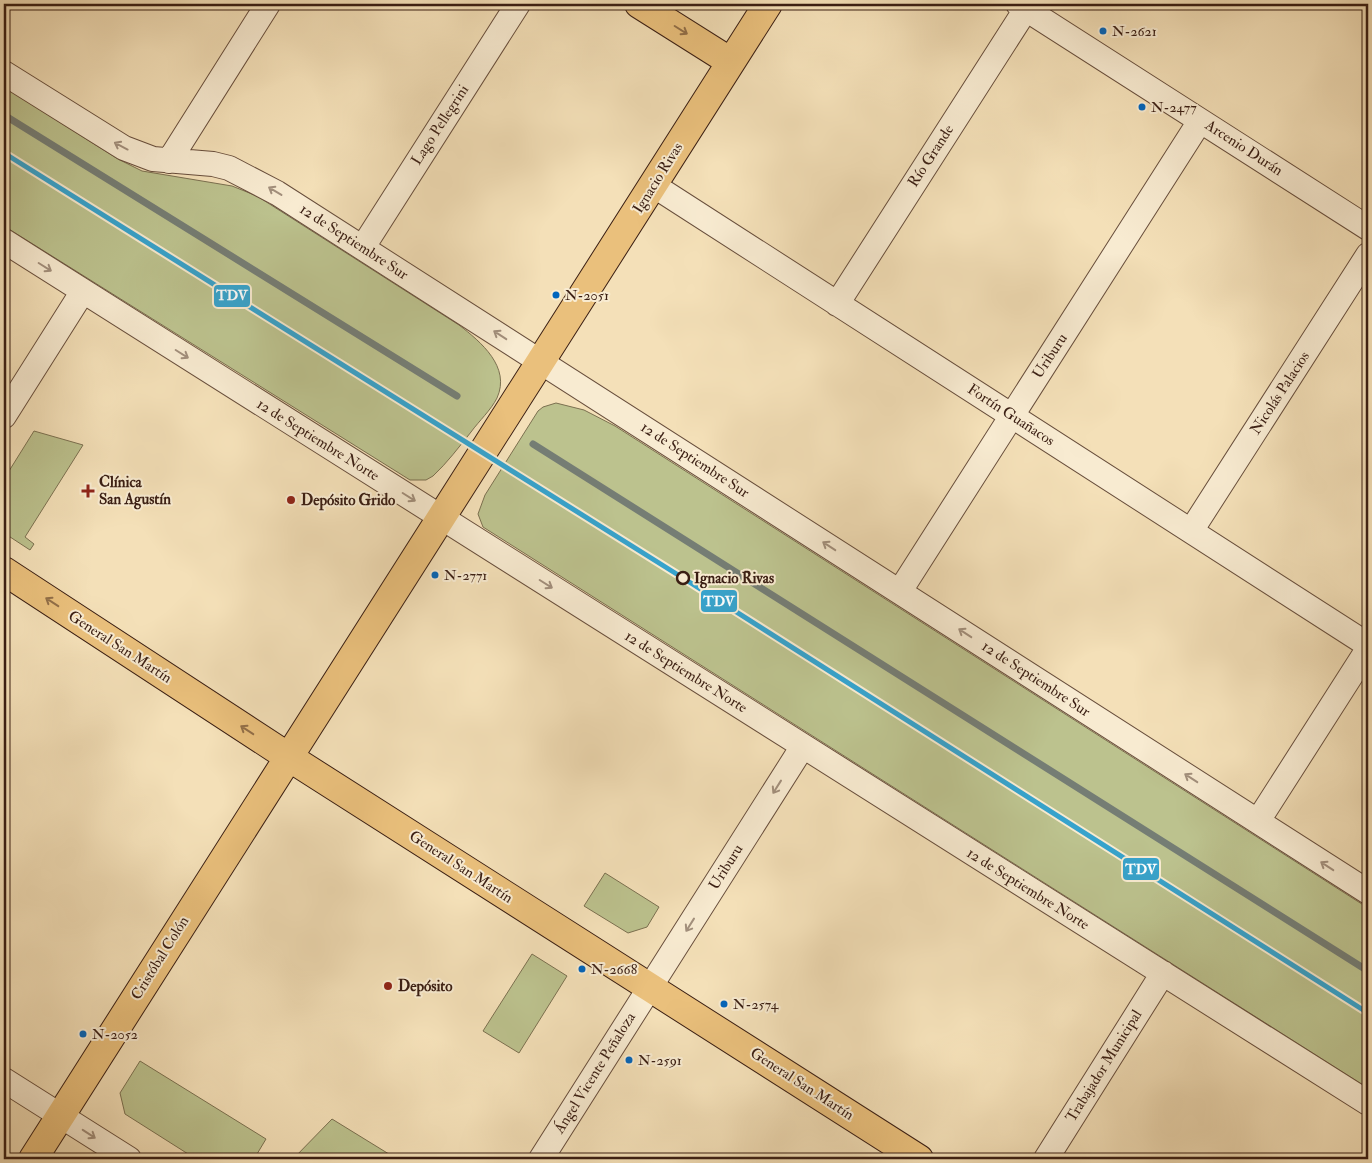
<svg xmlns="http://www.w3.org/2000/svg" width="1372" height="1163" viewBox="0 0 1372 1163" font-family="'IM FELL Double Pica',serif">
	<rect width="100%" height="100%" fill="#f4e0b8"/>
	<filter id="stains"><feTurbulence type="fractalNoise" baseFrequency=".004" numOctaves="4"/><feColorMatrix values="0 0 0 0 .2 0 0 0 0 .09 0 0 0 0 .02 0 0 0 .5 -.17"/></filter>
	<radialGradient id="worn" r=".72"><stop offset=".6" stop-color="#630" stop-opacity="0"/><stop offset="1" stop-color="#630" stop-opacity=".3"/></radialGradient>
	<!-- green -->
	<path fill="#bcc28e" stroke="#7b7050" d="M4,87L118,159L142,171L232,186L257,196L459,325C481,342 511,367 497,398C491,410 479,421 471,432C459,447 447,463 433,476L426,480H410L4,226Z
		M556,403L584,410L615,426L1368,908V1088L483,527L478,514L485,495L538,411L543,407Z
		M34,431L83,445L25,537L34,544L30,550L4,533V479Z
		M605,873L659,907L647,927L628,933L584,906Z
		M532,954L567,976L519,1053L483,1031Z
		M140,1061L266,1139L254,1159H196L125,1114L120,1093Z
		M332,1119L397,1159H293Z"/>
	<g fill="none" stroke-linecap="round" stroke-linejoin="round">
		<!-- stream -->
		<path stroke="#757d74" stroke-width="7" d="M4,115L457,396
			M533,444L1368,971"/>
		<defs>
			<path id="minor" d="M1018,4L1368,228
				M4,73L124,148L153,159L213,164L229,168L277,193L1368,892
				M169,161L268,4
				M653,185L1368,645
				M4,241L1368,1103
				M363,247L518,4
				M837,304L1026,9
				M4,416L83,291
				M1191,531L1368,255
				M900,591L1200,121
				M1258,821L1368,649
				M4,1080L129,1159
				M541,1159L803,746
				M1046,1159L1163,973"/>
			<path id="major" d="M639,4L731,62
				M4,571L287,756L919,1159
				M33,1159L768,4"/>
		</defs>
		<!-- minor casing -->
		<use href="#minor" stroke="#684e3c" stroke-width="26"/>
		<!-- major casing -->
		<use href="#major" stroke="#3a1e13" stroke-width="30"/>
		<!-- minor -->
		<use href="#minor" stroke="#f8ebd1" stroke-width="24"/>
		<!-- major -->
		<use href="#major" stroke="#eac07c" stroke-width="28"/>
		<defs>
			<path id="rail-1" d="M4,153L683,578L1368,1013"/>
		</defs>
		<!-- rail-1 casing -->
		<use href="#rail-1" stroke="#f8ebd1" stroke-width="9"/>
		<!-- rail-1 -->
		<use href="#rail-1" stroke="#37a3cc" stroke-width="5"/>
	</g>
	<!-- one-way arrows -->
	<defs><path id="oneway-shaft" d="M-6 0H5M1.5-3L5.5 0L1.5 3" fill="none" stroke-width="1.6" stroke-linecap="round" stroke-linejoin="round" transform="scale(1.25)"/></defs>
	<g stroke="#926f48">
		<use href="#oneway-shaft" transform="translate(681 30) rotate(32)"/>
		<use href="#oneway-shaft" transform="translate(52 602) rotate(-147)"/>
		<use href="#oneway-shaft" transform="translate(247 730) rotate(-147)"/>
	</g>
	<g stroke="#a28f7c">
		<use href="#oneway-shaft" transform="translate(121 146) rotate(-152)"/>
		<use href="#oneway-shaft" transform="translate(275 191) rotate(-149)"/>
		<use href="#oneway-shaft" transform="translate(45 267) rotate(32)"/>
		<use href="#oneway-shaft" transform="translate(500 335) rotate(-147)"/>
		<use href="#oneway-shaft" transform="translate(182 354) rotate(32)"/>
		<use href="#oneway-shaft" transform="translate(409 497) rotate(32)"/>
		<use href="#oneway-shaft" transform="translate(829 546) rotate(-147)"/>
		<use href="#oneway-shaft" transform="translate(546 584) rotate(32)"/>
		<use href="#oneway-shaft" transform="translate(965 633) rotate(-147)"/>
		<use href="#oneway-shaft" transform="translate(1191 778) rotate(-147)"/>
		<use href="#oneway-shaft" transform="translate(777 787) rotate(122)"/>
		<use href="#oneway-shaft" transform="translate(1327 866) rotate(-147)"/>
		<use href="#oneway-shaft" transform="translate(690 925) rotate(122)"/>
		<use href="#oneway-shaft" transform="translate(89 1134) rotate(33)"/>
	</g>
	<!-- markers -->
	<g fill="#0065bd" stroke="#f8ebd1" stroke-width="2">
		<circle cx="1103" cy="31" r="4.5"/>
		<circle cx="1142" cy="107" r="4.5"/>
		<circle cx="556" cy="295" r="4.5"/>
		<circle cx="435" cy="575" r="4.5"/>
		<circle cx="582" cy="969" r="4.5"/>
		<circle cx="724" cy="1004" r="4.5"/>
		<circle cx="83" cy="1034" r="4.5"/>
		<circle cx="629" cy="1060" r="4.5"/>
	</g>
	<g fill="#8f2418" stroke="#f8ebd1" stroke-width="2">
		<path d="M85.5 483.5h5v5h5v5h-5v5h-5v-5h-5v-5h5z"/>
		<circle cx="291" cy="500" r="5"/>
		<circle cx="388" cy="986" r="5"/>
	</g>
	<circle fill="#f8ebd1" stroke="#3a1e13" stroke-width="2.5" cx="683" cy="578" r="6"/>
	<g text-anchor="middle" dominant-baseline="central" stroke-width="4" stroke-linejoin="round" paint-order="stroke">
		<!-- bus labels -->
		<g font-size="14" fill="#3a1e13" stroke="#f8ebd1" text-anchor="start">
			<text x="1112" y="31">N-2621</text>
			<text x="1151" y="107">N-2477</text>
			<text x="565" y="295">N-2051</text>
			<text x="444" y="575">N-2771</text>
			<text x="591" y="969">N-2668</text>
			<text x="733" y="1004">N-2574</text>
			<text x="92" y="1034">N-2052</text>
			<text x="638" y="1060">N-2591</text>
		</g>
		<!-- street labels -->
		<g font-size="15" fill="#3a1e13" stroke="#f8ebd1">
			<text transform="translate(440 125) rotate(-57)">Lago Pellegrini</text>
			<text transform="translate(1244 148) rotate(33)">Arcenio Durán</text>
			<text transform="translate(931 156) rotate(-57)">Río Grande</text>
			<text transform="translate(658 178) rotate(-58)">Ignacio Rivas</text>
			<text transform="translate(354 242) rotate(33)">12 de Septiembre Sur</text>
			<text transform="translate(1050 356) rotate(-57)">Uriburu</text>
			<text transform="translate(1280 393) rotate(-57)">Nicolás Palacios</text>
			<text transform="translate(1011 415) rotate(33)">Fortín Guañacos</text>
			<text transform="translate(318 440) rotate(32)">12 de Septiembre Norte</text>
			<text transform="translate(695 460) rotate(33)">12 de Septiembre Sur</text>
			<text transform="translate(120 647) rotate(33)">General San Martín</text>
			<text transform="translate(686 672) rotate(32)">12 de Septiembre Norte</text>
			<text transform="translate(1036 679) rotate(33)">12 de Septiembre Sur</text>
			<text transform="translate(461 867) rotate(33)">General San Martín</text>
			<text transform="translate(726 867) rotate(-58)">Uriburu</text>
			<text transform="translate(1028 889) rotate(32)">12 de Septiembre Norte</text>
			<text transform="translate(160 958) rotate(-58)">Cristóbal Colón</text>
			<text transform="translate(1104 1066) rotate(-58)">Trabajador Municipal</text>
			<text transform="translate(595 1073) rotate(-58)">Ángel Vicente Peñaloza</text>
			<text transform="translate(802 1084) rotate(33)">General San Martín</text>
		</g>
		<!-- poi labels -->
		<g font-size="15" font-weight="bold" fill="#3a1e13" stroke="#f8ebd1" text-anchor="start">
			<text x="99" y="482">Clínica<tspan x="99" dy="17">San Agustín</tspan></text>
			<text x="301" y="500">Depósito Grido</text>
			<text x="398" y="986">Depósito</text>
		</g>
		<!-- stop labels -->
		<g font-size="15" font-weight="bold" fill="#3a1e13" stroke="#f8ebd1" text-anchor="start">
			<text x="694" y="578">Ignacio Rivas</text>
		</g>
	</g>
	<g stroke="#f8ebd1" stroke-width="2">
		<rect x="213" y="284" width="38" height="24" rx="5" fill="#37a3cc"/>
		<rect x="700" y="589" width="38" height="24" rx="5" fill="#37a3cc"/>
		<rect x="1122" y="857" width="38" height="24" rx="5" fill="#37a3cc"/>
	</g>
	<g font-size="14" text-anchor="middle" font-weight="bold" fill="#fff">
		<text x="232" y="300">TDV</text>
		<text x="719" y="606">TDV</text>
		<text x="1141" y="874">TDV</text>
	</g>
	<!-- margin -->
	<rect width="1372" height="1163" fill="none" stroke="#f4e0b8" stroke-width="20"/>
	<rect x="5" y="5" width="1362" height="1153" fill="none" stroke="#3a1e13" stroke-width="2.5"/>
	<rect x="10" y="10" width="1352" height="1143" fill="none" stroke="#3a1e13"/>
	<rect width="100%" height="100%" filter="url(#stains)"/>
	<rect width="100%" height="100%" fill="url(#worn)"/>
</svg>
